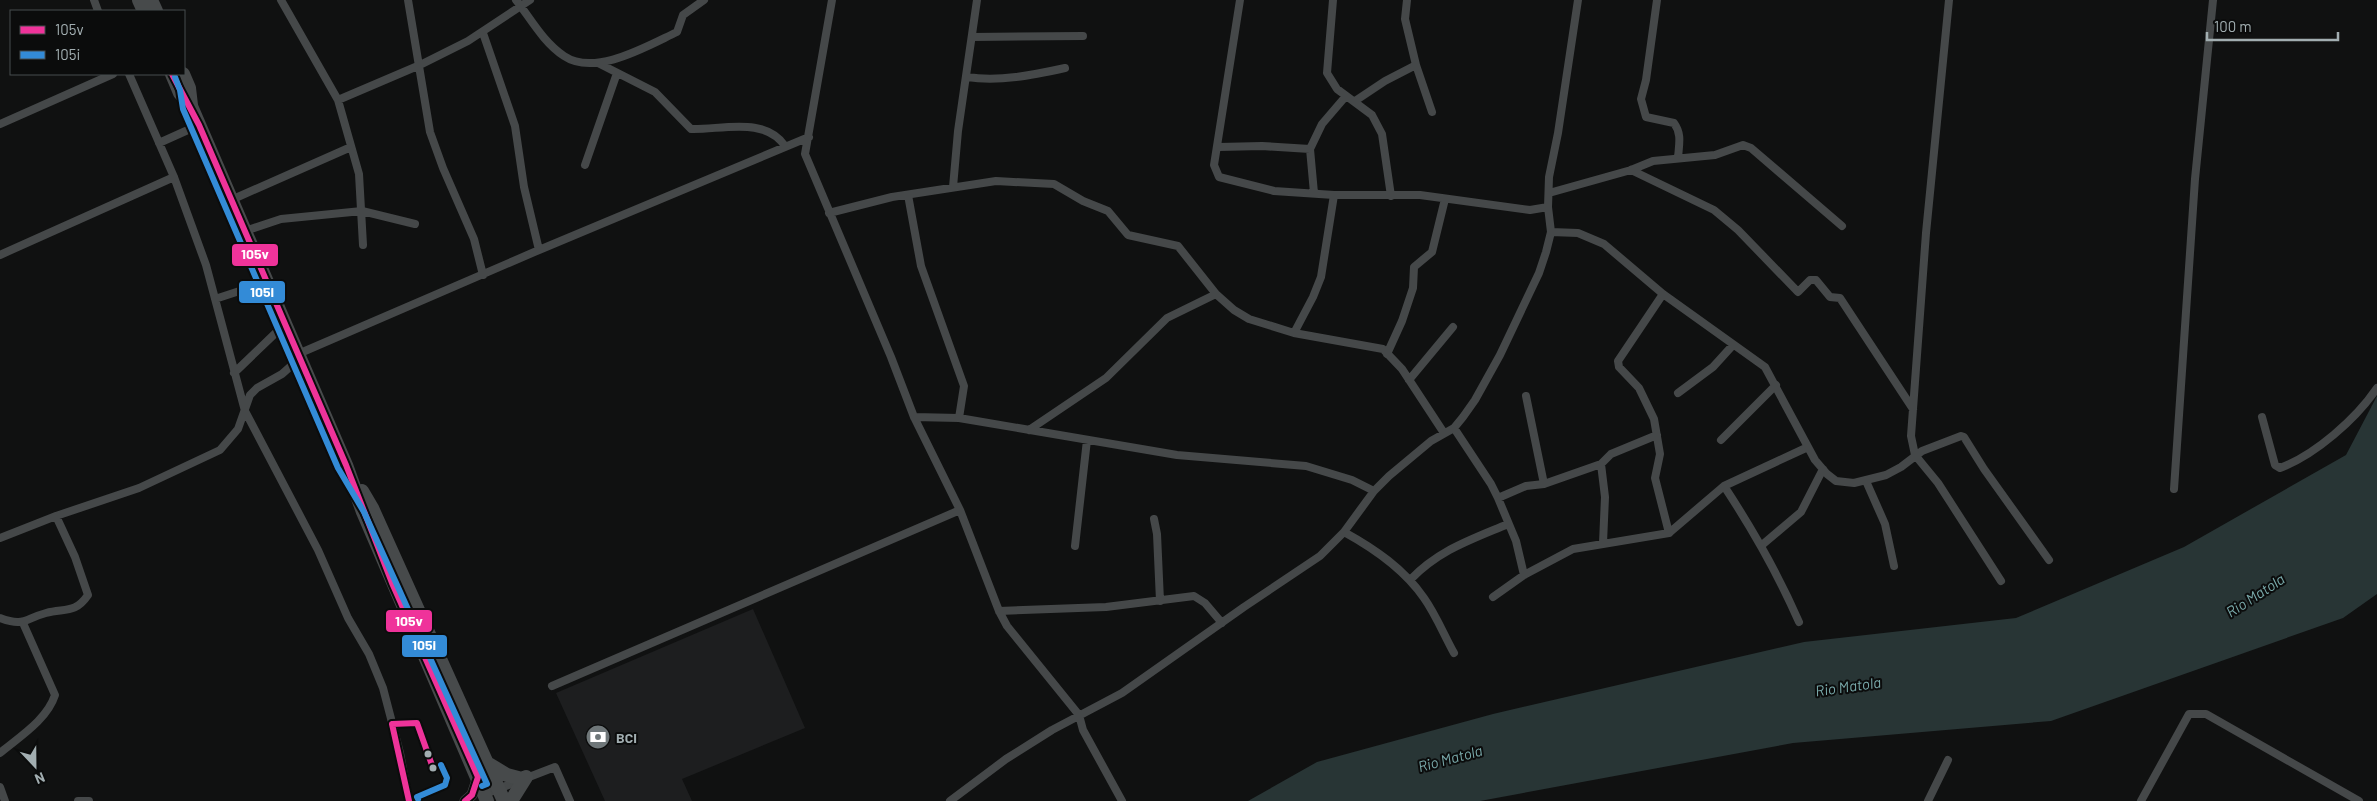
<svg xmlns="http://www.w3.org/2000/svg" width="2377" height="801" viewBox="0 0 2377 801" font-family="Barlow,sans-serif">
	<rect width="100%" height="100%" fill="#101111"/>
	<!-- built -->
	<path fill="#1d1e1f" d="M753,609L805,728L682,779L692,801H605L556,693Z"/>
	<!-- water -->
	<path fill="#283535" d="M2377,396V594L2343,618L2051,721L1793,743L1480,801H1248L1317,762L1493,714L1804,642L2016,618L2184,547L2346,455Z"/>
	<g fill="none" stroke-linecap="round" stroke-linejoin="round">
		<!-- street -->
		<path stroke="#454849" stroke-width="8" d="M94,0L98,11
			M281,0L338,100L359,174L363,245
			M408,0L430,132L443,168L474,239L483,275
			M516,0C531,19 543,42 564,56C595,77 647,46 677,32L683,15L704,0
			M832,0L805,154L891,357L914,417L960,510L999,611L1007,626L1079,715L1083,730L1122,801
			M1240,0L1214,165L1219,177L1274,191L1334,195H1420L1530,210L1548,207
			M1333,0L1327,73L1337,89L1372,115L1382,134L1391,196
			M1407,0L1405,19L1416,65
			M1657,0L1646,80L1641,99L1646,117L1674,123C1682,134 1679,144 1678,158
			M1949,0L1926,233L1911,436L1915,455L1938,483L2001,581
			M483,33L515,126L524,187L539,250
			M972,37L1083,36
			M598,63L655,92L691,129C721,130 765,116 785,146
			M129,74L174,177L206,265L245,411L318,550L348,618L369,654L383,688L400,753L409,801
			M967,77C999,82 1033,75 1065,68
			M338,100L420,65L468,41L530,0
			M1355,101L1385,81L1416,65L1432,112
			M0,124L113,74
			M159,143L199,125
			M1219,147L1262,146L1310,149
			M585,165L617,73
			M1631,170L1714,210L1738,230L1798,292L1810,280H1816L1830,297L1840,298L1913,409
			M953,187L958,131L977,0
			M1314,193L1310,149L1322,124L1346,96
			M1549,193L1631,170L1653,161L1715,155L1743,145L1751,148L1842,226
			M908,195L921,266L964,386L959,418
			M231,200L351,147
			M829,213L892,197L996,181L1054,184L1083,201L1108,211L1128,235L1178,246L1216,294L1234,310L1249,319L1294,333L1383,349L1402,369L1444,433
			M245,231L281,219L362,211L415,224
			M1551,232L1578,233L1604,244L1663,294L1765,367L1815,460L1827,474L1836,481L1854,483L1886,475L1901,467L1922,451L1961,436L1964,437L1984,469L2049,560
			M0,255L174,177
			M1663,294L1618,361L1619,367L1639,388L1654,419L1660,454L1655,478L1669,533
			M215,299L267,282
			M1294,333L1313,297L1321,277L1334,195
			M1387,354L1402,321L1413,288L1414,267L1432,252L1445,199
			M234,373L285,324
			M1409,380L1453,327
			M1678,393L1713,367L1733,345
			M1526,396L1544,484
			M914,417L959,418L1177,455L1306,466L1352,480L1374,491
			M2262,417L2275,465L2280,468C2315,455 2356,419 2377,388
			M1454,428L1491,484L1498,498L1516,541L1524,575
			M1029,430L1106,378L1167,318L1216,294
			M1721,440L1776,385
			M1601,464L1605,497L1603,543
			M1866,481L1885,524L1894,566
			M1724,486C1753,530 1778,574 1799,622
			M2174,489L2195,179L2213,0
			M1498,498L1526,486L1544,484L1601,464L1611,454L1657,435
			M1154,519L1157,534L1160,601
			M1344,532C1375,549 1404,569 1424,598C1436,615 1444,635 1454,653
			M0,538L56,516L139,488L220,450L238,429L250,395L257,388L282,374L291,366L298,354L539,250L809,137
			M1762,545L1801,512L1823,469
			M1075,546L1087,440
			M1410,580C1439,550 1470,540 1508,524
			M1493,597L1524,575L1573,549L1669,533L1724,486L1808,447
			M999,611L1106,607L1194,596L1205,603L1222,623
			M0,618C24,627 24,619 46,613C65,608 75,614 88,595L75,557L56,516
			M552,686L960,510
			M0,753C19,737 47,720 55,695L23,623
			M0,787L5,801
			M485,794L555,767L570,801
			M78,801H89
			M950,801L1006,759L1052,730L1122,693L1244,607L1320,556L1344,532L1374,491L1389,476L1431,441L1454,428L1463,417L1475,400L1500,355L1539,273L1546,252L1551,232L1548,207L1549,177L1558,133L1578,0
			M1928,801L1948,760
			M2141,801L2189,714H2206L2359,801"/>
		<!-- secondary -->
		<path stroke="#494c4d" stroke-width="11" d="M465,801L472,795L478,777"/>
		<!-- highway -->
		<path stroke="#474a4b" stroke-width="14" d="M139,0L144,11
			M151,0L156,11
			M172,74L180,93L191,106L346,465L363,512L487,801
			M183,74L189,88L191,105
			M362,491L372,508L504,801
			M487,763L507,775L522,779
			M511,801L526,777"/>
		<defs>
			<path id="bus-1" d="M172,74L199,125L346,465L392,583L478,777L472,795L465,801
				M409,801L392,724L417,723L433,768"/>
			<path id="bus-2" d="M175,77L180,90L183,109L338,468L364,512L487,784L482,786
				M418,799L417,797L445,785L447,778L441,765"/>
		</defs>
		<!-- bus-1 casing -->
		<use href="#bus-1" stroke="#0b0c0c" stroke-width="10"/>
		<!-- bus-2 casing -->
		<use href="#bus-2" stroke="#0b0c0c" stroke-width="10"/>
		<!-- bus-1 -->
		<use href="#bus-1" stroke="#ef339a" stroke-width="6"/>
		<!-- bus-2 -->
		<use href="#bus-2" stroke="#338bd7" stroke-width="6"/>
	</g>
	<!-- icons -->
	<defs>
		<symbol id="bank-disc" viewBox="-11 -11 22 22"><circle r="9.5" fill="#6f7779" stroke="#0b0c0c"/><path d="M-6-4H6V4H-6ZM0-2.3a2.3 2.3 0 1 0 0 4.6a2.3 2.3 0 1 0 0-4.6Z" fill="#fff"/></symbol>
	</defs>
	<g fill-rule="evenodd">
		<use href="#bank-disc" x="584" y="723" width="28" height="28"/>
	</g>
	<!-- markers -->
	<g fill="#a2aeb1" stroke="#0b0c0c" stroke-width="2">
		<circle cx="428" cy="754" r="4.5"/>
		<circle cx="433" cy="768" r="4.5"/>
	</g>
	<g text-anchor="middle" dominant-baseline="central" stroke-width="4" stroke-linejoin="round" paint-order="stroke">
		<!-- poi labels -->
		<g font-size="14" font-weight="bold" fill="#a2aeb1" stroke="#0b0c0c" text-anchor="start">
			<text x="616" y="737">BCI</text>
		</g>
		<!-- water labels -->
		<g font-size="15" font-style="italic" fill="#7aaaab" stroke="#0b0c0c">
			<text transform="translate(2255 595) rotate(-33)">Rio Matola</text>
			<text transform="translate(1848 686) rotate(-8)">Rio Matola</text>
			<text transform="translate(1450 758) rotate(-15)">Rio Matola</text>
		</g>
	</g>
	<g stroke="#0b0c0c" stroke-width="2">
		<rect x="231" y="243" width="48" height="24" rx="5" fill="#ef339a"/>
		<rect x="238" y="280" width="48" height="24" rx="5" fill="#338bd7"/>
		<rect x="385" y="609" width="48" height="24" rx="5" fill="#ef339a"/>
		<rect x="401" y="634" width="47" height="24" rx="5" fill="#338bd7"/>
	</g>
	<g font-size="14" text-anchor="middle" font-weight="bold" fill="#fff">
		<text x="255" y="259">105v</text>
		<text x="262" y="297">105i</text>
		<text x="409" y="626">105v</text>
		<text x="424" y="650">105i</text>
	</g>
	<!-- legend -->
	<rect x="10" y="10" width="175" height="65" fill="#0b0c0c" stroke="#474d4e"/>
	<rect x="20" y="26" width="25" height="8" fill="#ef339a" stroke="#474d4e"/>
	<text x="55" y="35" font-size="15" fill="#a2aeb1">105v</text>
	<rect x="20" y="51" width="25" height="8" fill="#338bd7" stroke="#474d4e"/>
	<text x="55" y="60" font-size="15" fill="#a2aeb1">105i</text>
	<!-- north arrow -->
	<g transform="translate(35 766) rotate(158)" stroke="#0b0c0c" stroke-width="4" paint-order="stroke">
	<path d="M0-4L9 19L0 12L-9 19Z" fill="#a2aeb1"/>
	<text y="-8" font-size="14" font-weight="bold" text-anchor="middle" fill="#a2aeb1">N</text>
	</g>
	<!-- scale -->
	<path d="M2207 32v8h131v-8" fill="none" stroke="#a2aeb1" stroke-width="2.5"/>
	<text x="2214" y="32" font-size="15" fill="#a2aeb1" stroke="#0b0c0c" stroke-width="4" paint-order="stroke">100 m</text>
</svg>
